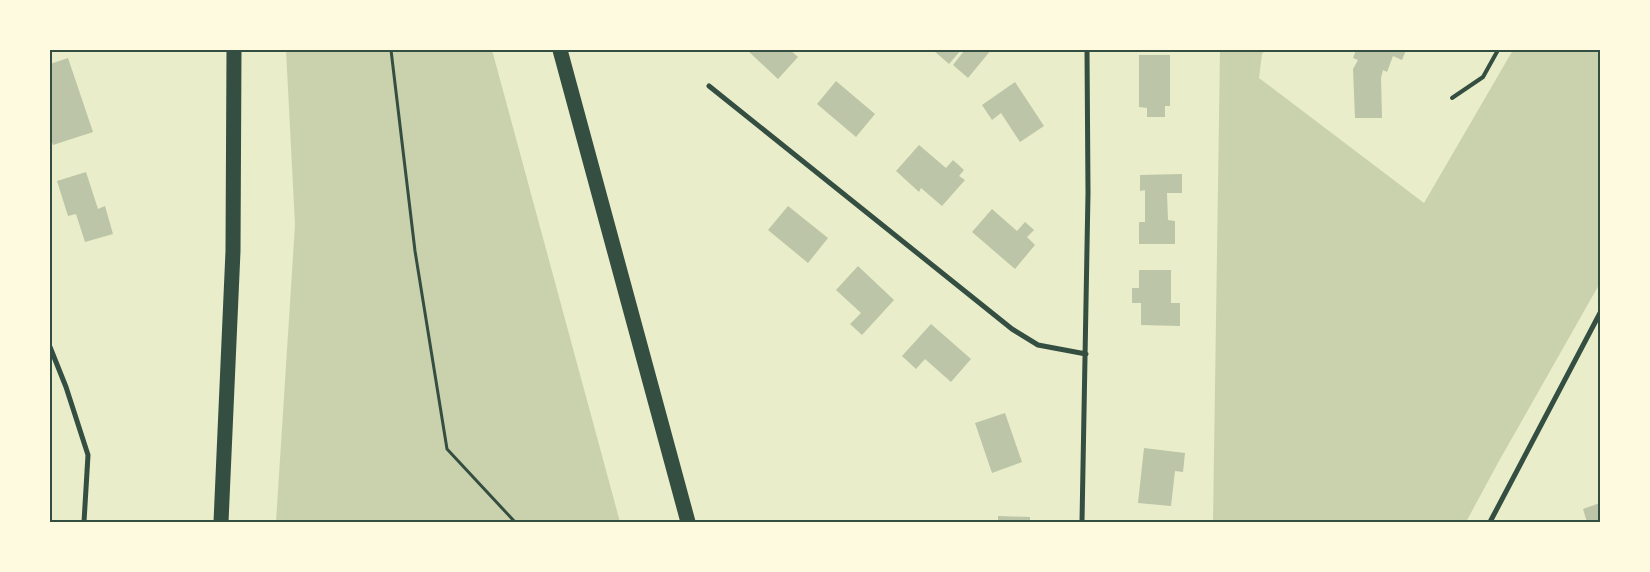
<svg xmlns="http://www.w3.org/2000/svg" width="1650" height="572" viewBox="0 0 1650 572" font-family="'Noto Sans',sans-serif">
	<rect width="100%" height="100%" fill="#e9edc9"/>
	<!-- green -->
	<path fill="#cad2ad" d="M286,50H492L620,522H276L295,225Z
		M1220,50H1265L1262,54L1259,78L1424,203L1513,50H1600V283L1499,461L1466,522H1213Z"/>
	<!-- building -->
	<path fill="#bcc5a7" d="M747,50H790L798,57L778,79Z
		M933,50H961L949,64Z
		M963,50H991L968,78L953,65L964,51Z
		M1356,50H1406L1402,60L1393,56L1387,72L1383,70L1381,78L1382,118H1355L1353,69L1358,60L1353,58Z
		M1139,55H1170V106H1165V117H1147V108L1139,107Z
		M68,58L93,132L53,145L50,136V127H51L50,122V64Z
		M836,81L875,114L856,137L817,104Z
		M1015,82L1044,126L1020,142L1001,113L992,120L982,105Z
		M919,145L946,168L953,160L964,170L959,176L965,180L942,206L921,188L919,192L896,171Z
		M86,172L98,209L105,206L113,234L85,242L76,214L68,216L57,181Z
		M1182,174V193H1167L1168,220L1175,221V244H1139V222H1145V190L1140,191V175Z
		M788,206L828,238L808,263L768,230Z
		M992,209L1017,231L1025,222L1034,230L1027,237L1035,245L1015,269L972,232Z
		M858,266L894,300L862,335L850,324L861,313L836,290Z
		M1139,270H1171V303H1180V326L1141,325V303H1132V288H1139Z
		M931,324L971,359L951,382L925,359L916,369L902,356Z
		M1005,413L1022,462L992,473L975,423Z
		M1144,448L1185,453L1183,472L1175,471L1171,506L1138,503Z
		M1600,503V522H1587L1583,509Z
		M998,516L1030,517V522H998Z"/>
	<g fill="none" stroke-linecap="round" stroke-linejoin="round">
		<!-- path -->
		<path stroke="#344e41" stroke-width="3" d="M391,50L415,251L447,449L515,522"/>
		<!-- service -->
		<path stroke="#344e41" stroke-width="4" d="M1452,98L1483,77L1498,50"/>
		<!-- minor -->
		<path stroke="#344e41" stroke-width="5" d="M709,86L1012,329L1038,345L1086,354
			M50,347L66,387L88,455L84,522
			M1082,522L1088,193L1087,50
			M1490,522L1600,313"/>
		<!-- motorway -->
		<path stroke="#344e41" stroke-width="15" d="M560,50L688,522
			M221,522L233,251L234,50"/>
	</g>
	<!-- border -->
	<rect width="1650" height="572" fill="none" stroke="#fefae0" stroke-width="102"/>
	<rect x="51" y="51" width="1548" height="470" fill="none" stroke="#344e41" stroke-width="2"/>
</svg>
